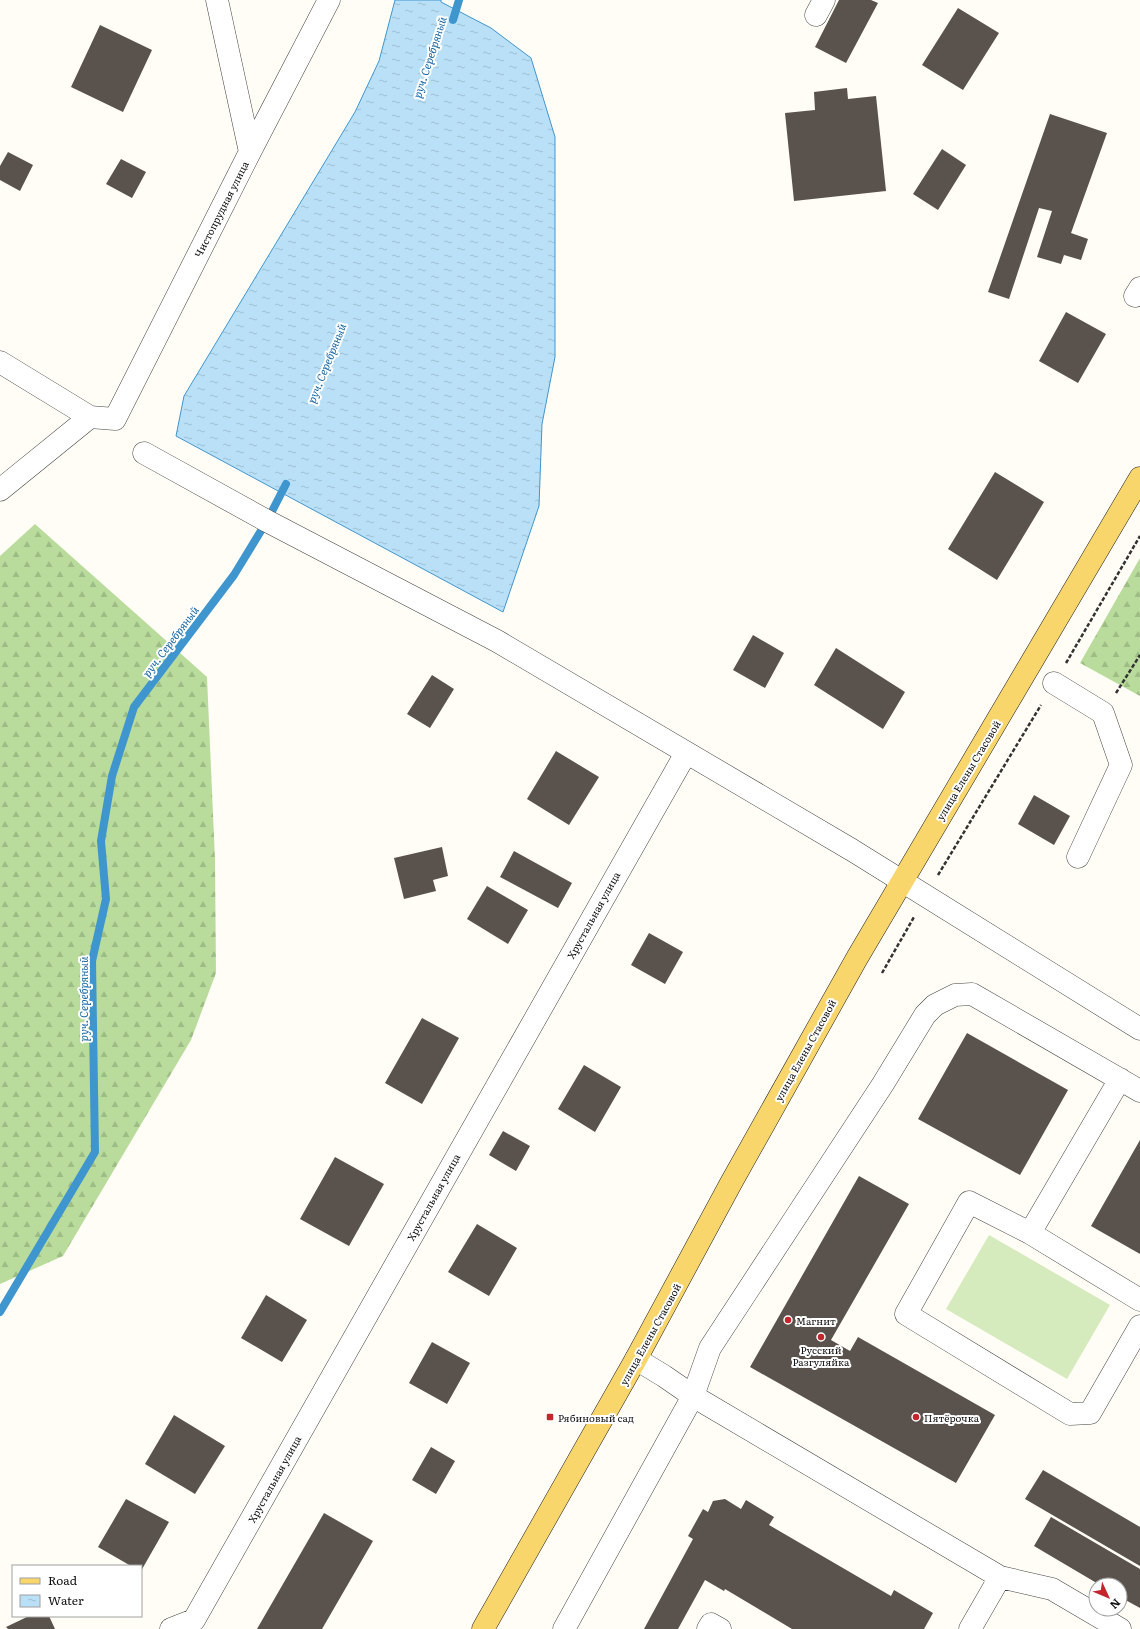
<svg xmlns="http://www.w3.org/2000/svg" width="1140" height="1629" viewBox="0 0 1140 1629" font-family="Literata,serif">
	<defs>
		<pattern id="forest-firs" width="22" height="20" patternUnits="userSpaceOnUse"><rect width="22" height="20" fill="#b9dc9c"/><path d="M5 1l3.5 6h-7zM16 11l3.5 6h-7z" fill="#9ebc85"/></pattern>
		<pattern id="water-ripples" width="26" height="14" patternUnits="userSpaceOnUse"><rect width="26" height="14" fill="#b9e0f7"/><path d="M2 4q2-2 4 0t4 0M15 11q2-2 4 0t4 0" fill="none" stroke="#9ebfd3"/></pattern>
	</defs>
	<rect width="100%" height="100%" fill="#fffdf5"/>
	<!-- grass -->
	<path fill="#d5ebbd" d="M989,1235L1110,1305L1067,1379L946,1309Z"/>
	<!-- forest -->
	<path fill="url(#forest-firs)" d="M35,524L207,677L215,860L216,973L191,1040L63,1256L0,1284V556Z
		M1140,558V696L1080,663Z"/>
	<!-- water -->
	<path fill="url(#water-ripples)" stroke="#3f96cf" d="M395,0H441V2L491,28L531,58L555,137V357L542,424L539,506L503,612L176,436L184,396L355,112L379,61Z"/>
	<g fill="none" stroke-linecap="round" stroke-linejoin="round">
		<!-- stream -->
		<path stroke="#3f96cf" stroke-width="8" d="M453,20L459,0
			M0,1312L95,1152L92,961L106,899L101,841L112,776L134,707L234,575L267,521L286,484"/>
	</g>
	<!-- building -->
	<path fill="#5a524d" d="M839,0H871L878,3L846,63L815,47Z
		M958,8L999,33L963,90L922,65Z
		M100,25L152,50L123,112L71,87Z
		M847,88L848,99L876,96L886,191L794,201L785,113L815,110L814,92Z
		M1050,114L1107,133L1071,233L1088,239L1081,260L1064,255L1061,264L1037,257L1052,211L1039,208L1009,299L988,292Z
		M942,149L966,165L938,210L913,194Z
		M8,152L33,165L20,191L0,180V166Z
		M121,159L146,172L132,198L106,184Z
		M1066,312L1106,334L1078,383L1039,361Z
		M995,472L1044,502L997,580L948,549Z
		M753,635L784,653L765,688L733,670Z
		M836,648L905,692L883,729L814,685Z
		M432,675L454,689L430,728L407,714Z
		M556,751L599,777L569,825L527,799Z
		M1034,795L1070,816L1054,845L1018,824Z
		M442,847L448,876L433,880L436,891L404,899L394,858Z
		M514,851L572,883L558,908L500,877Z
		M487,886L528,910L508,944L467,919Z
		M649,933L683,952L665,984L631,965Z
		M422,1018L459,1038L422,1104L385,1083Z
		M967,1033L1068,1090L1020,1175L918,1119Z
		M584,1065L621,1087L595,1132L558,1109Z
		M503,1131L530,1146L516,1171L489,1155Z
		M1140,1140V1254L1091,1226Z
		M335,1157L384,1184L349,1246L300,1219Z
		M859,1176L909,1204L831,1340L850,1351L858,1337L995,1415L956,1483L750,1367Z
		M477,1224L517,1248L489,1296L448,1272Z
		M266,1295L307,1320L282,1362L241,1338Z
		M432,1342L470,1363L447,1404L409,1383Z
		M174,1415L225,1446L195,1494L145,1464Z
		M431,1447L455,1461L436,1494L412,1480Z
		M1043,1470L1140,1527V1566L1025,1499Z
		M126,1499L169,1522L141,1571V1566H131L98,1547Z
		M725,1499L741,1509L746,1500L774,1517L769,1525L891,1596L894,1590L933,1613L924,1629H792L725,1589L724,1591L705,1580L678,1629H644L693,1539L688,1536L703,1509L708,1512L713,1501Z
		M324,1513L373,1541L322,1629H257Z
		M1051,1517L1140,1569V1608L1120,1597V1585H1100L1034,1546Z
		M29,1616H49L55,1629H8L6,1627Z"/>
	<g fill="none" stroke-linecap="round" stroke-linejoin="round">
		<defs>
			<path id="minor" d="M217,0L250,152
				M816,15L824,0
				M1135,296L1140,288
				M0,362L90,417L115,419L250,152L329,0
				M144,453L267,521L497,641L852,850L1140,1029
				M0,490L90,417
				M1054,683L1103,713L1121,765L1078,857
				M1030,1233L1120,1079
				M1140,1300L1030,1233L969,1202L906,1314L1070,1414L1090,1413L1140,1326
				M636,1359L664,1376L693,1396L1000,1577L1052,1589L1120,1629
				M171,1629L194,1620L686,753
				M564,1629L693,1396L710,1348L883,1084L925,1015L935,1005L955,995L972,994L1140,1091
				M708,1629L711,1624L720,1629
				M970,1629L1000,1577"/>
			<path id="major" d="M483,1629L636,1359L731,1183L857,958L1140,478"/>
		</defs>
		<!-- minor casing -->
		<use href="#minor" stroke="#444" stroke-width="23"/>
		<!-- major casing -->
		<use href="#major" stroke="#222" stroke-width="23"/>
		<!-- path -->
		<path stroke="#333" stroke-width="2.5" stroke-dasharray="4 2" stroke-linecap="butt" d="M1066,663L1140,536
			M1116,693L1140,655
			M938,875L1041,705
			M882,973L914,917"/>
		<!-- minor -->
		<use href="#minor" stroke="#fff" stroke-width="22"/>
		<!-- major -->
		<use href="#major" stroke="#f9d66b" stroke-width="22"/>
	</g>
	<!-- markers -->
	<g fill="#c4262e" stroke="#fff" stroke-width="1.5">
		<circle cx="788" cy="1320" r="4"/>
		<circle cx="821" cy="1337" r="4"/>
		<rect x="546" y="1413" width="8" height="8" rx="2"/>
		<circle cx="916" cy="1417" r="4"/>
	</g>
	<g text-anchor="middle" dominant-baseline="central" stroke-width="4" stroke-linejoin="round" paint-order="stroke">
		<!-- street labels -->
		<g font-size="10" fill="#111" stroke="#fff">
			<text transform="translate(221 209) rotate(-63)">Чистопрудная улица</text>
			<text transform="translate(968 770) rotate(-59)">улица Елены Стасовой</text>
			<text transform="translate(593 915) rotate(-61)">Хрустальная улица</text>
			<text transform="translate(805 1050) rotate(-61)">улица Елены Стасовой</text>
			<text transform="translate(433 1197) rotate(-61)">Хрустальная улица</text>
			<text transform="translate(650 1334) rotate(-61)">улица Елены Стасовой</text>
			<text transform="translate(274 1479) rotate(-61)">Хрустальная улица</text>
		</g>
		<!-- poi labels -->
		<g font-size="10" fill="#111" stroke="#fff" text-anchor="start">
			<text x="796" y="1320">Магнит</text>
			<text x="821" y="1349" text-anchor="middle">Русский<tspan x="821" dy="12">Разгуляйка</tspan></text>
			<text x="558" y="1417">Рябиновый сад</text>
			<text x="924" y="1417">Пятёрочка</text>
		</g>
		<!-- water labels -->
		<g font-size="11" font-style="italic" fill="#1768a6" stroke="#fff">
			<text transform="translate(429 57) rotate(-72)">руч. Серебряный</text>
			<text transform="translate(326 363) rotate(-68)">руч. Серебряный</text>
			<text transform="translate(170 641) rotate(-53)">руч. Серебряный</text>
			<text transform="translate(83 999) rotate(-90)">руч. Серебряный</text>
		</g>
	</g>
	<!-- legend -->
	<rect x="12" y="1565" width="130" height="52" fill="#ffffff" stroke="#a0a0a0"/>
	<rect x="20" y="1578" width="20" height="6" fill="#f9d66b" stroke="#a0a0a0"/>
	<text x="48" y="1585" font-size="12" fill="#111111">Road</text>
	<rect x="20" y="1595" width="20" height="12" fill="url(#water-ripples)" stroke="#a0a0a0"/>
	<text x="48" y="1605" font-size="12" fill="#111111">Water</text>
	<!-- north arrow -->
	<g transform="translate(1108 1597) rotate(134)"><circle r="19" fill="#ffffff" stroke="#a0a0a0"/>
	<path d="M0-3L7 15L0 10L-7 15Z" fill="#c4262e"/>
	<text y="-6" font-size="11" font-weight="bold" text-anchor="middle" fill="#111111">N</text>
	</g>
</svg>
